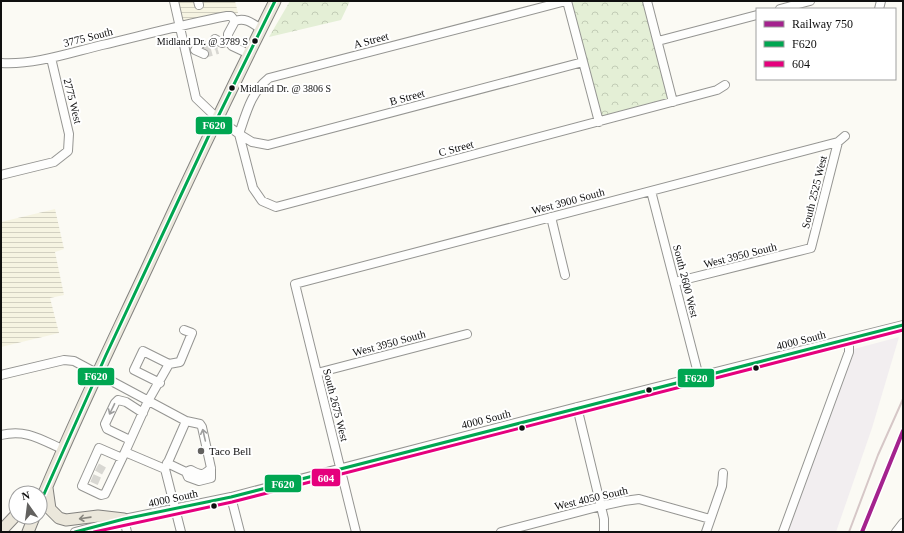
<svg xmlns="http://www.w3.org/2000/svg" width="904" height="533" viewBox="0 0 904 533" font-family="'Times New Roman',serif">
	<defs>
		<pattern id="farmland-rules" width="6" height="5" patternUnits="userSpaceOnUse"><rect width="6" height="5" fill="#f6f4e2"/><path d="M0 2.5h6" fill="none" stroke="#d2d0c1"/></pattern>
		<pattern id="park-crowns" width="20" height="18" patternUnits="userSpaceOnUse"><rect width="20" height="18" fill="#e4efd6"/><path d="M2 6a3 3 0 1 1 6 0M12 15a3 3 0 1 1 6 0" fill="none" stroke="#c2ccb6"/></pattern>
	</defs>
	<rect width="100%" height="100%" fill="#fbfaf4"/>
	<!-- industrial -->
	<path fill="#f2eef0" d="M899,337L872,428L836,532H788L854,349Z"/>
	<!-- farmland -->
	<path fill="url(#farmland-rules)" d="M178,1H235L238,13L184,27Z
		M55,209L64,249L55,252L64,295L50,298L59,333L1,347V222Z"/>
	<!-- park -->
	<path fill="url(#park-crowns)" d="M290,1H350L341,20L269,37Z
		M579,1H645L670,99L599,118L570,3Z"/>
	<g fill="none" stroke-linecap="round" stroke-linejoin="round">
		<!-- minor-tunnel -->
		<path stroke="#d8d7d2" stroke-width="8" stroke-dasharray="8 4" stroke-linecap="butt" d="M202,48L217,45
			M204,54L218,50
			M97,467L106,472
			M92,478L101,482"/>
		<defs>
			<path id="minor" d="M174,1L196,98L217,118L239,134C246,114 251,92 269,78L566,1
				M198,1L199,5
				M567,1L599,122
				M647,1L673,102
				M780,9L810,1
				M879,9L881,1
				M215,39L222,43L228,41
				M658,41L757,15
				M201,43L195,50L204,54
				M249,54L232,46L228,41V34L235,21C245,17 252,23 261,29
				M1,63C35,65 69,53 102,45C144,35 185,24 227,16H231L235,21
				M239,134L253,188L262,201L276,207L717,90L725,85
				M239,134L252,142L268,145L583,62
				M1,175L54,162L68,151L69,134L51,58
				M651,191L699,377
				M551,217L565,275
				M675,282L811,248L838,142
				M169,364L180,362L192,333L184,330
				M317,373L467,334
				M1,375L64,360L74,361L186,421L165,469
				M160,383L134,370L143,351L169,364L148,401L125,452L165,469L181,532
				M577,407L604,519V532
				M1,435C26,429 40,439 62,449
				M130,440L107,429L105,424L115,403L118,400L126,402L143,413
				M122,458L99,448L82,486L101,495L105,494L125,452
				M167,463L186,472L188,477L199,481L211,478V468L202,427L200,424L186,421
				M186,472L191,470C200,475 204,476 211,468
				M231,497L240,532
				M124,519L127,532
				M75,532L124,519L231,497L577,407L903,325
				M356,532L295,284L838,142L845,136
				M501,532L601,506L624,501L639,499L710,519
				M706,532L722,486L723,473
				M783,532L849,352V339
				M896,532L903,523"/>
			<path id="major" d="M47,488L50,509L59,518L66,520L98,516L124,519
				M40,503C73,423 111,345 148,266C189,177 231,89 275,1
				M1,531L16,515
				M28,532L34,517"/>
		</defs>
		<!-- minor casing -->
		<use href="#minor" stroke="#959592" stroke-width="10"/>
		<!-- major casing -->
		<use href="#major" stroke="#83827f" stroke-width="13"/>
		<!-- minor -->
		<use href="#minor" stroke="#fefefd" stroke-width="8"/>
		<!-- major -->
		<use href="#major" stroke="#ebe7db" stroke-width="11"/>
		<!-- rail -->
		<path stroke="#d6c7c7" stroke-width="2" d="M849,532L878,455L903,399"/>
		<defs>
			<path id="bus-1" d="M40,503L106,355L210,133L275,1
				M75,532L124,519L231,497L903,325"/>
			<path id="bus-2" d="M94,532L232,502L903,330"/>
		</defs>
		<!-- bus-1 casing -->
		<use href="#bus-1" stroke="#fff" stroke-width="6"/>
		<!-- bus-2 casing -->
		<use href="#bus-2" stroke="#fff" stroke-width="6"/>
		<!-- bus-1 -->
		<use href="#bus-1" stroke="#00a651" stroke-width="3"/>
		<!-- bus-2 -->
		<use href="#bus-2" stroke="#e5007d" stroke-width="3"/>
		<defs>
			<path id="rail-1" d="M862,532L903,431"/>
		</defs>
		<!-- rail-1 casing -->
		<use href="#rail-1" stroke="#fff" stroke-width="7"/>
		<!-- rail-1 -->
		<use href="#rail-1" stroke="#a4228e" stroke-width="4"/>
	</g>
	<!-- one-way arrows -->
	<defs><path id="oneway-shaft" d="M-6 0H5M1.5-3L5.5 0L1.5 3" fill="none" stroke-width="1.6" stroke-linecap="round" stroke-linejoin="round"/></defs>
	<g stroke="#9e9e9e">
		<use href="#oneway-shaft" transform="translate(112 409) rotate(116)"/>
		<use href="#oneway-shaft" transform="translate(204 435) rotate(-103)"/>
	</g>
	<use stroke="#88867f" href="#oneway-shaft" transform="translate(85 518) rotate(172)"/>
	<!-- markers -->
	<g fill="#0f0f0f" stroke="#fff" stroke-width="1.5">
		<circle cx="255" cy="41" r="3.5"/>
		<circle cx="232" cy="88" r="3.5"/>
		<circle cx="756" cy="368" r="3.5"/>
		<circle cx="649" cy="390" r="3.5"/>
		<circle cx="522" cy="428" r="3.5"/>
		<circle cx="214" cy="506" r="3.5"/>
	</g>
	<circle fill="#62615f" stroke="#fff" stroke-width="1.5" cx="201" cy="451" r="4"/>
	<g text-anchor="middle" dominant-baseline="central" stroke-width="4" stroke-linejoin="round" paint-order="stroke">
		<!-- bus labels -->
		<g font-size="10" fill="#0f0f0f" stroke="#fff" text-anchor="end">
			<text x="248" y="41">Midland Dr. @ 3789 S</text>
			<text x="240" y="88" text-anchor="start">Midland Dr. @ 3806 S</text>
		</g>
		<!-- street labels -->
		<g font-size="11" fill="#0f0f0f" stroke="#fff">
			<text transform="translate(88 37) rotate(-14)">3775 South</text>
			<text transform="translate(371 40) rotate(-15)">A Street</text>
			<text transform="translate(407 97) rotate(-15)">B Street</text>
			<text transform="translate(73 101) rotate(76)">2775 West</text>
			<text transform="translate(456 148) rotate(-15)">C Street</text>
			<text transform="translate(814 192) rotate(-76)">South 2525 West</text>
			<text transform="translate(568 201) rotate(-15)">West 3900 South</text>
			<text transform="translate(740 255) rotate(-14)">West 3950 South</text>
			<text transform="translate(686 281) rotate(76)">South 2600 West</text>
			<text transform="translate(801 340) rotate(-14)">4000 South</text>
			<text transform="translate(389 343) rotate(-15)">West 3950 South</text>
			<text transform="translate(336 405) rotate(76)">South 2675 West</text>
			<text transform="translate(486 419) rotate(-14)">4000 South</text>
			<text transform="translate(173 498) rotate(-12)">4000 South</text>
			<text transform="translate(591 498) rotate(-13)">West 4050 South</text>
		</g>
		<!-- poi labels -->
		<g font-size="11" fill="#0f0f0f" stroke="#fff" text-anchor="start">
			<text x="209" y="451">Taco Bell</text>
		</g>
	</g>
	<g stroke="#fff" stroke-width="1.5">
		<rect x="195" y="116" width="38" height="19" rx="4" fill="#00a651"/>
		<rect x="77" y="367" width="38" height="19" rx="4" fill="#00a651"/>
		<rect x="677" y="368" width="38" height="20" rx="4" fill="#00a651"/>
		<rect x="311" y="468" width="30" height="19" rx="4" fill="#e5007d"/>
		<rect x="264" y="474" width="38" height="19" rx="4" fill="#00a651"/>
	</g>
	<g font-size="11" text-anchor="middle" font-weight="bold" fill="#fff">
		<text x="214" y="129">F620</text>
		<text x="96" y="380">F620</text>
		<text x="696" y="382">F620</text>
		<text x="326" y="482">604</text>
		<text x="283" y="488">F620</text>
	</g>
	<!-- border -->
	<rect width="904" height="533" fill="none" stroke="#0f0f0f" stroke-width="4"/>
	<!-- legend -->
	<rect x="756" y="8" width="140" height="72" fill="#ffffff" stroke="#9f9f9f"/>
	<rect x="764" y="21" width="20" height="6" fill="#a4228e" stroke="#9f9f9f"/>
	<text x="792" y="28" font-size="12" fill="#0f0f0f">Railway 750</text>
	<rect x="764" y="41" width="20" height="6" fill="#00a651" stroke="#9f9f9f"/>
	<text x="792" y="48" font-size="12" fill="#0f0f0f">F620</text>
	<rect x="764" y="61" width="20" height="6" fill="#e5007d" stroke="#9f9f9f"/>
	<text x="792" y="68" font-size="12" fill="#0f0f0f">604</text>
	<!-- north arrow -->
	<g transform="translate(28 505) rotate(346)"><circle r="19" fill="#ffffff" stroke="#9f9f9f"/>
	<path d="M0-3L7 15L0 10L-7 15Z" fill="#62615f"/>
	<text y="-6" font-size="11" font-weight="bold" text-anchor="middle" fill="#0f0f0f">N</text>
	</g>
</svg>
